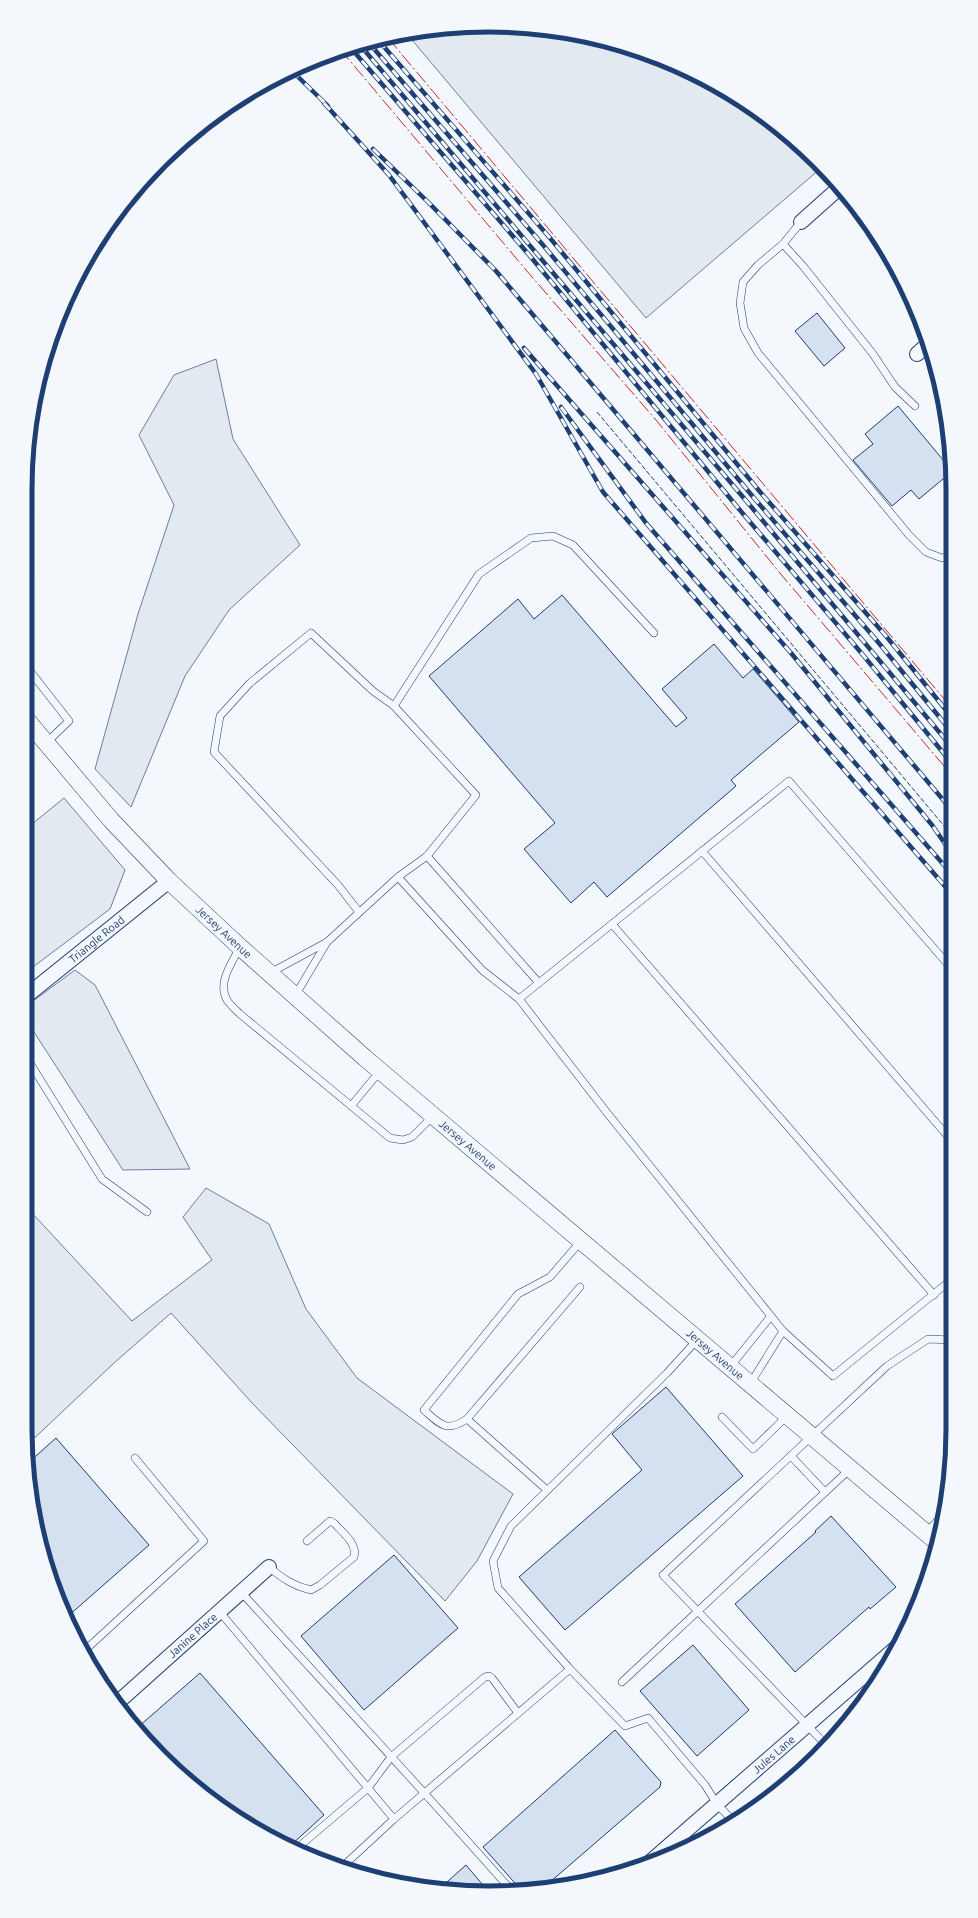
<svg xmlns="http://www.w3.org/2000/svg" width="978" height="1918" font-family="Ubuntu,sans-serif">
	<rect width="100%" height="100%" fill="#f4f7fb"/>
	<g fill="#e3e9f0" stroke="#687fa3">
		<path d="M 520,26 L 609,41 L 694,73 L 795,140 L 820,169 L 646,318 L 407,34 L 429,29 Z"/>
		<path d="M 216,359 L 233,439 L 300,545 L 229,610 L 185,676 L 131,807 L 95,769 L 138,614 L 174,505 L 139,435 L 174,375 Z"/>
		<path d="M 64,798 L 125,870 L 110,909 L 25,973 L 26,829 Z"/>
		<path d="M 75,970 L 95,985 L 190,1169 L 123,1170 L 25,1018 L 25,1007 Z"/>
		<path d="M 206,1188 L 269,1224 L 306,1309 L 357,1378 L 513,1494 L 477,1561 L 445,1601 L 253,1404 L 171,1313 L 114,1363 L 27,1445 L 25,1429 L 25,1215 L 32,1213 L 132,1321 L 212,1260 L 183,1217 Z"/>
	</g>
	<g fill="#d5e0f0" stroke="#1d3f73">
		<path d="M 817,313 L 845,348 L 824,366 L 795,331 Z"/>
		<path d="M 898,406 L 949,467 L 949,474 L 919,499 L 911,490 L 892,506 L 853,460 L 873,444 L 865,434 Z"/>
		<path d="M 562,595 L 676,727 L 687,718 L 662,689 L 714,644 L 743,678 L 753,669 L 799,722 L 731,780 L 736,786 L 607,897 L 594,882 L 571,903 L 524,849 L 555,823 L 429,676 L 518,599 L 534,619 Z"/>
		<path d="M 666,1387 L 743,1476 L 565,1630 L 519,1577 L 642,1470 L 612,1434 Z"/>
		<path d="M 56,1438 L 149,1545 L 67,1617 L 50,1578 L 34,1519 L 28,1463 Z"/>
		<path d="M 831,1516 L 896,1587 L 870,1609 L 869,1607 L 795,1672 L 735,1604 L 816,1532 L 815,1531 Z"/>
		<path d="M 394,1555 L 458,1628 L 364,1710 L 301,1636 Z"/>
		<path d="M 693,1645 L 749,1710 L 697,1756 L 640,1691 Z"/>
		<path d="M 200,1673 L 324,1815 L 290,1846 L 231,1815 L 183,1778 L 137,1728 Z"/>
		<path d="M 615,1730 L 661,1782 L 660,1787 L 542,1889 L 521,1890 L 483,1847 Z"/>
		<path d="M 466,1865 L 488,1891 L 458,1892 L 439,1889 Z"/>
	</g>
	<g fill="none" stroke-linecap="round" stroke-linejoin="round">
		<g stroke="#1d3f73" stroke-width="8">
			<g id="service">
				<path d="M 783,244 L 801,222"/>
				<path d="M 915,406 L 895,387 L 873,354 L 803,266 L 783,244 L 758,265 L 743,282 L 740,303 L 744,328 L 758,353 L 909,535 L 926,552 L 942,558 L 949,556"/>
				<path d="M 26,666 L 69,721 L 46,743"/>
				<path d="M 702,851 L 951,1140"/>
				<path d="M 427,856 L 539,983"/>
				<path d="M 398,877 L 482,970 L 519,999"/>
				<path d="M 359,912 L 338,885 L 214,752 L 220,716 L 250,683 L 311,633 L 373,691 L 394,706"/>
				<path d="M 612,924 L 934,1295"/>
				<path d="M 240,947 C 232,963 217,982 227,1000 C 230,1005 236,1010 240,1014 L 390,1138 L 403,1140 L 412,1137 L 433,1116"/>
				<path d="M 951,968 L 789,781 L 519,999 L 608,1114 L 783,1331 L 833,1376 L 951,1280"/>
				<path d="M 270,973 L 327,942"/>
				<path d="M 295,996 L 327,942 L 398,877 L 427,856 L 476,795 L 394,706 L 479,574 L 531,538 L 553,536 L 573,545 L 654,633"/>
				<path d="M 25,1055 L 102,1179 L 147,1212"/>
				<path d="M 351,1106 L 380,1071"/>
				<path d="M 580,1287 L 467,1419 C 446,1433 440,1424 424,1410 L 518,1294 L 550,1277 L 581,1241"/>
				<path d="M 697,1340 L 667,1373 L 511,1526 L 493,1561 L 498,1588 L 570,1669 L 625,1726 L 648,1718 L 705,1785 L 717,1804 L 734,1822"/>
				<path d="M 730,1367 L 771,1316"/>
				<path d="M 750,1384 L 783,1331"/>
				<path d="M 722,1417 L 753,1449 L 787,1416"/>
				<path d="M 467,1419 L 547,1490"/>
				<path d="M 791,1456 L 825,1492"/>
				<path d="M 926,1533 L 943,1515"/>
				<path d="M 269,1567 C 283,1579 294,1586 311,1590 L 320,1585 L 354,1557 C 358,1544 342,1532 334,1523 L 330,1521 L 307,1541"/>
				<path d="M 241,1592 C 331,1691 423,1790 511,1890"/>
				<path d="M 219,1611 L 394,1819"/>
				<path d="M 83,1652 L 204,1541 L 135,1458"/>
				<path d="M 622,1682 L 850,1469"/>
				<path d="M 827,1746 L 663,1575 L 887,1366 L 928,1339 L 952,1340"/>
				<path d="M 714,1834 L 731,1819"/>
				<path d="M 296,1849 L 368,1788 L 391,1757 L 485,1677 L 489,1676 L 492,1678 L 518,1713"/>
				<path d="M 341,1868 L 394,1819 L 570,1669"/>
			</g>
		</g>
		<g stroke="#1d3f73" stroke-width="16">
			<g id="minor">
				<path d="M 801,222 L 838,189"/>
				<path d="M 917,354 L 927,345"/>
				<path id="s1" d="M 25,997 L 169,881"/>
				<path id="s2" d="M 116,1704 L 269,1567"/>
				<path id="s3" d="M 650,1862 L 897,1647"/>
			</g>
		</g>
		<g stroke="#1d3f73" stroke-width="18">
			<g id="tertiary">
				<path id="s4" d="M 26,719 L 111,820 L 169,881 L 240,947 L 365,1058 L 938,1543"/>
			</g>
		</g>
		<use href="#service" stroke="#f4f7fb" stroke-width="7"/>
		<use href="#minor" stroke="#f4f7fb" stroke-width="14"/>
		<use href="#tertiary" stroke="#f4f7fb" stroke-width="17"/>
		<g stroke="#1d3f73" stroke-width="4.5">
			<g id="rail">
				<path d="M 379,41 L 550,238 L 761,493 L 886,636 L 950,715"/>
				<path d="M 369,43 L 543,245 L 754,498 L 878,642 L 950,730"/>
				<path d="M 360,45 L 748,503 L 950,745"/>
				<path d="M 350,47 L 530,256 L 739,509 L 863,655 L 950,761"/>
				<path d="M 292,71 L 328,106"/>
				<path d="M 324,103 L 389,175 L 536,374 L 603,492 L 950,892"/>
				<path d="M 373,149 L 428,202 L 496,271 L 950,808"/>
				<path d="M 524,348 L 791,653 L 932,825 L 950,851"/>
				<path d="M 561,407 L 646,523 L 950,872"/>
			</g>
		</g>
		<use href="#rail" stroke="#f4f7fb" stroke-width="3" stroke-dasharray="9" stroke-linecap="butt"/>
		<path stroke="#1d3f73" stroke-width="1" stroke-dasharray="5 2" stroke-linecap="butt" d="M 597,412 L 950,833"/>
		<g stroke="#c62828" stroke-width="1" stroke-dasharray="14 3 2 3" stroke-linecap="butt">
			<path d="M 388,38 L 950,706"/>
			<path d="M 340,49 L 526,270 L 656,420 L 779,572 L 950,773"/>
		</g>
	</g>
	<g text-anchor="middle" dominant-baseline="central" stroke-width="3" stroke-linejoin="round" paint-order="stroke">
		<g font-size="11" fill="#1d3f73" stroke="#f4f7fb">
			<text stroke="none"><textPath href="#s4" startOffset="291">Jersey Avenue</textPath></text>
			<text stroke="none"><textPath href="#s1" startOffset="92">Triangle Road</textPath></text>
			<text stroke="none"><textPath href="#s4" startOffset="615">Jersey Avenue</textPath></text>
			<text stroke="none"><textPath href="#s4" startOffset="939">Jersey Avenue</textPath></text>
			<text stroke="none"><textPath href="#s2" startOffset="103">Janine Place</textPath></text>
			<text stroke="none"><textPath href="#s3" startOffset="164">Jules Lane</textPath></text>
		</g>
	</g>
	<path d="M0 0H978V1918H0ZM489 32H489A457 457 0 0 1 946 489V1429A457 457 0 0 1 489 1886H489A457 457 0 0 1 32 1429V489A457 457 0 0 1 489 32Z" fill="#f4f7fb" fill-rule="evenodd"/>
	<path fill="none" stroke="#1d3f73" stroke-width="5" d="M489 32H489A457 457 0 0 1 946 489V1429A457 457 0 0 1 489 1886H489A457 457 0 0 1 32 1429V489A457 457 0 0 1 489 32Z"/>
</svg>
